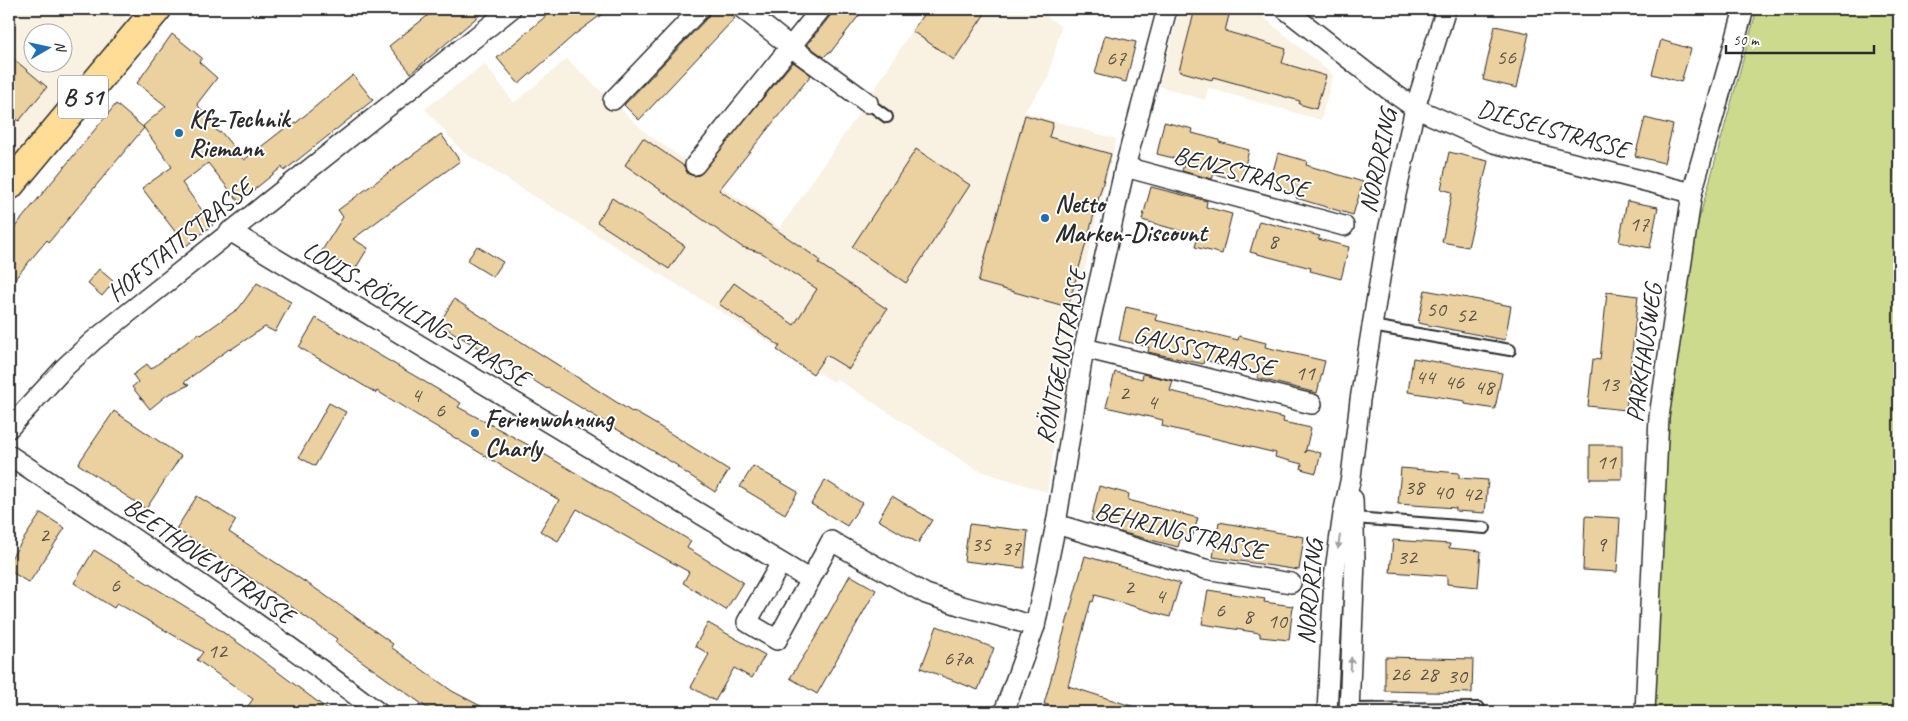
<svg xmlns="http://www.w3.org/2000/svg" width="1908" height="721" font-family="Caveat,sans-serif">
	<rect width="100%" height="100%" fill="#fff"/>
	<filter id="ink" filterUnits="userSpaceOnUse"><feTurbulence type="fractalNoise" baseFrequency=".02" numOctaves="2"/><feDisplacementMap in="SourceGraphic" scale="10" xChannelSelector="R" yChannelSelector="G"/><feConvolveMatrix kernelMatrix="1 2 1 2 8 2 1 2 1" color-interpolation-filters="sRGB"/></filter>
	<g filter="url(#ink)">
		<g fill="#f9f1e2" fill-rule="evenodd">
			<path d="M 9,9 L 116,9 L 130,21 L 9,165 ZM 32,32 L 62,32 L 62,62 L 32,62 Z"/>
			<path d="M 925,9 L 1037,9 L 1061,27 L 1048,78 L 1024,112 L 1116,139 L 1075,309 L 1047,492 L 975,469 L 837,379 L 834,382 L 463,152 L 425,109 L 485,64 L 514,103 L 567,59 L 645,132 L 780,228 L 866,103 Z"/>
			<path d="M 1180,9 L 1254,9 L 1333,75 L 1321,120 L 1208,88 L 1205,100 L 1159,86 Z"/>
		</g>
		<path fill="#cbda8d" stroke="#7b825c" d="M 1757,9 L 1899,9 L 1899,712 L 1654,712 L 1656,506 L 1695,234 Z"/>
		<g fill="#ebd0a0" stroke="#2b2b2b">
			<path d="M 436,9 L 487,9 L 411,73 L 389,46 Z"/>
			<path d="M 554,9 L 609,9 L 574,35 L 519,84 L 497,58 Z"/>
			<path d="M 711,9 L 725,9 L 735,18 L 639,120 L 624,105 L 708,17 Z"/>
			<path d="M 832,9 L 864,9 L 830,53 L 829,52 L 824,57 L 807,45 L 830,16 Z"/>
			<path d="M 927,9 L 988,9 L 954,60 L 912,31 Z"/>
			<path d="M 1195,9 L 1222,9 L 1230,11 L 1225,31 L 1286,49 L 1282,63 L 1326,76 L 1316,109 L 1299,104 L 1300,101 L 1213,77 L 1212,80 L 1179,71 Z"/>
			<path d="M 1495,26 L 1529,33 L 1517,88 L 1483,80 Z"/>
			<path d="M 172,34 L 202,58 L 199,62 L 217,78 L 197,104 L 219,133 L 221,132 L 244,160 L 289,125 L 291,127 L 353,75 L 373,100 L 284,171 L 282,167 L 239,202 L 208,163 L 182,183 L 213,225 L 186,246 L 142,188 L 172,167 L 144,128 L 49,242 L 47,240 L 9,286 L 9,234 L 116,104 L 144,128 L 143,126 L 166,106 L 137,83 Z"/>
			<path d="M 1105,35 L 1136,42 L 1126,82 L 1095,74 Z"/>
			<path d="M 1661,40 L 1691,49 L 1681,82 L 1652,74 Z"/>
			<path d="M 9,55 L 47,87 L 19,121 L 9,113 Z"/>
			<path d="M 793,62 L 811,75 L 719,190 L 820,260 L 818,263 L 887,309 L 849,369 L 826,355 L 813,374 L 777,350 L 780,346 L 719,304 L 734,283 L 794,325 L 817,289 L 762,253 L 742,247 L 625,165 L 643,138 L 684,166 L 688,174 L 694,176 L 699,175 Z"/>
			<path d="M 1025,115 L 1053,123 L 1049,137 L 1111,154 L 1068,307 L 978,282 Z"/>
			<path d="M 1645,118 L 1673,125 L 1664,163 L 1635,156 Z"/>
			<path d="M 1164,122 L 1193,129 L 1192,133 L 1219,140 L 1219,142 L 1249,150 L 1241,181 L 1214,174 L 1212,179 L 1182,171 L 1185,161 L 1157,154 Z"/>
			<path d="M 441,134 L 460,161 L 353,239 L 368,248 L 354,271 L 321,252 L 343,217 L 338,210 Z"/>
			<path d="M 916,149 L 970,185 L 906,283 L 852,247 Z"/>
			<path d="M 1449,152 L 1488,161 L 1468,247 L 1442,242 L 1452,192 L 1441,189 Z"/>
			<path d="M 1278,153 L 1307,161 L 1306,165 L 1363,182 L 1353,215 L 1296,198 L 1297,195 L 1269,186 Z"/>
			<path d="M 1151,187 L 1207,201 L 1206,207 L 1232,214 L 1222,254 L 1195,247 L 1198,236 L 1142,220 Z"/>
			<path d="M 612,198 L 685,246 L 669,269 L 597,222 Z"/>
			<path d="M 1627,201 L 1658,207 L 1650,248 L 1619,242 Z"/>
			<path d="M 1259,221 L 1320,236 L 1318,239 L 1349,247 L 1341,279 L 1310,271 L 1311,268 L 1250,252 Z"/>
			<path d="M 477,246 L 503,262 L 493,277 L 467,261 Z"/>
			<path d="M 99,269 L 114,282 L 102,296 L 87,283 Z"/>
			<path d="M 257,283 L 291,302 L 275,332 L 265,327 L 230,350 L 229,349 L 184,382 L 189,385 L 167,395 L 150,409 L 132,387 L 138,382 L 133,375 L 147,364 L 151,369 L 199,333 L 201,335 L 239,308 Z"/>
			<path d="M 1425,290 L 1511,306 L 1505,340 L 1418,323 Z"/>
			<path d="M 1607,292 L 1638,296 L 1626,410 L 1588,406 L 1593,359 L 1600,360 Z"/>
			<path d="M 454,299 L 632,412 L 633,411 L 657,425 L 729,470 L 715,492 L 677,467 L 678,466 L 548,388 L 547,389 L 491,353 L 490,355 L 439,324 Z"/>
			<path d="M 1126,307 L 1157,314 L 1155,320 L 1238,340 L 1239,336 L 1266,343 L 1265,347 L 1325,361 L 1317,393 L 1257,378 L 1258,374 L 1204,360 L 1203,364 L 1148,352 L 1149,347 L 1119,340 Z"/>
			<path d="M 316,318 L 461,403 L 458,407 L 532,447 L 691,541 L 687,548 L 743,582 L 726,610 L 683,583 L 689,572 L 577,509 L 558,541 L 540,531 L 559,500 L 420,417 L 377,391 L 376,393 L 299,347 Z"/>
			<path d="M 1413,358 L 1502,373 L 1495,409 L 1465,404 L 1465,401 L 1408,392 Z"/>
			<path d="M 1115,372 L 1142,379 L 1143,374 L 1173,381 L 1170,391 L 1284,418 L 1283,422 L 1311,428 L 1305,453 L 1306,450 L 1321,453 L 1316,473 L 1301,469 L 1302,464 L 1275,457 L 1276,453 L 1162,426 L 1163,420 L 1106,407 Z"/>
			<path d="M 329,403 L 346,412 L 315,466 L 299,457 Z"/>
			<path d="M 114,411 L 181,456 L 146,509 L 78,464 Z"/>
			<rect x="1590" y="445" width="32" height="34"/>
			<path d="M 753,466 L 798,492 L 785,514 L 740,487 Z"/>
			<path d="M 1401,468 L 1459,473 L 1459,478 L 1488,480 L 1485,513 L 1456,511 L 1456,508 L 1398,504 Z"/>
			<path d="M 825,480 L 862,503 L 847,526 L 811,504 Z"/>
			<path d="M 1099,486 L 1129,494 L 1128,500 L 1198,518 L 1192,538 L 1181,537 L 1178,547 L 1120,532 L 1121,527 L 1091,520 Z"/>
			<path d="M 197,496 L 236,520 L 229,532 L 322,593 L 393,644 L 391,647 L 452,691 L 492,712 L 433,712 L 335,642 L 337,639 L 286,603 L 287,602 L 176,529 Z"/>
			<path d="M 892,496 L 932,520 L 918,543 L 878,520 Z"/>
			<path d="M 41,513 L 65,528 L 29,583 L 9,570 L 9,561 Z"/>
			<path d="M 1585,516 L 1620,518 L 1617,572 L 1583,570 Z"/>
			<path d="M 1219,522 L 1304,537 L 1299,570 L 1213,557 Z"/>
			<path d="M 969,524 L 1028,531 L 1024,568 L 964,561 Z"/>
			<path d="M 1393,540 L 1450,544 L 1449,548 L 1481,551 L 1478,587 L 1447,584 L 1447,576 L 1390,572 Z"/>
			<path d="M 94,550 L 204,618 L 204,619 L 257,656 L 331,712 L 258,712 L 248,706 L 253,699 L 197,660 L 203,652 L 117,603 L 114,608 L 74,583 Z"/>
			<path d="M 1085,556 L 1180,583 L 1170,617 L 1095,595 L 1093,602 L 1091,601 L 1068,686 L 1141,709 L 1140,712 L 1074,712 L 1044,704 Z"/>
			<path d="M 850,575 L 876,590 L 817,694 L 790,678 L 817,635 Z"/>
			<path d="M 1208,590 L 1265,599 L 1264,602 L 1293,606 L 1289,640 L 1260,637 L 1260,633 L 1202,624 Z"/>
			<path d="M 708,623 L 765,655 L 752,678 L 734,668 L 715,701 L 691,687 L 709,654 L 695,646 Z"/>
			<path d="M 937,626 L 994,648 L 978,690 L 921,668 Z"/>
			<path d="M 1385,657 L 1473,659 L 1472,693 L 1385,691 Z"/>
		</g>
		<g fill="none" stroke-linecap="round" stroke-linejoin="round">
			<g stroke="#2b2b2b" stroke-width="14">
				<g id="service">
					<path d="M 868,103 L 887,117"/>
					<path d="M 1372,326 L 1510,350"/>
					<path d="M 1354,518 L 1485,528"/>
					<path d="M 1349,709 L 1479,708"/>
				</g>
			</g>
			<g stroke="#2b2b2b" stroke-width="22">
				<g id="minor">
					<path d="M 743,9 L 791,47 L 868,103"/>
					<path d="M 1285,9 L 1389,90 L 1415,108 L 1494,143 L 1692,193"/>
					<path d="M 613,100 L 700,9"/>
					<path d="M 695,165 L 821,9"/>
					<path d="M 1125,167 L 1344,226"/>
					<path d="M 230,231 L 810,580 L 831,541 L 926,594 L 962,606 L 1035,626"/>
					<path d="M 1084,348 L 1312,404"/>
					<path d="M 9,428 L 65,367 L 93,341 L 511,9"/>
					<path d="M 9,455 C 134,538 259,622 378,712"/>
					<path d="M 1056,524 L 1205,569 L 1291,583"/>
					<path d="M 781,563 L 747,622 L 777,640 L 810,580"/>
					<path d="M 1004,712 L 1035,626 L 1056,524 L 1084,348 L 1125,167 L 1167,9"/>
					<path d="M 1327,712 L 1334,577 L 1343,514 L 1351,477 L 1360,400 L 1372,326 L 1388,231 L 1415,108 L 1446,9"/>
					<path d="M 1349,712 L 1355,560 L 1353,499"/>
					<path d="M 1645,712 L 1659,417 L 1692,193 L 1744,9"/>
				</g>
			</g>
			<g stroke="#2b2b2b" stroke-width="31">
				<path id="primary" d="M 9,186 L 157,9"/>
			</g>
			<use href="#service" stroke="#fff" stroke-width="10"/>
			<use href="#minor" stroke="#fff" stroke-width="19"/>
			<use href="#primary" stroke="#ffdd96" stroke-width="28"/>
		</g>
		<defs><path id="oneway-solid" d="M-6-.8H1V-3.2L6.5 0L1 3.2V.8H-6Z" transform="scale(1.25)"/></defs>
		<g fill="#a0a0a0">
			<use href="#oneway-solid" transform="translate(1339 542) rotate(98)"/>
			<use href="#oneway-solid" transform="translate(1351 664) rotate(-88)"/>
		</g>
	</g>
	<g fill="#1f6fb2" stroke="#fff" stroke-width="2">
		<circle cx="179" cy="133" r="5"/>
		<circle cx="1045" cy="218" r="5"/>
		<circle cx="475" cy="433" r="5"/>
	</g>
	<g text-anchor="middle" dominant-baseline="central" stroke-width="4" stroke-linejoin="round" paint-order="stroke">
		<g font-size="22" fill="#5b5448">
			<text x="1506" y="57">56</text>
			<text x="1116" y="58">67</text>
			<text x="1639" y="224">17</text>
			<text x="1273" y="241">8</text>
			<text x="1436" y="309">50</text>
			<text x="1466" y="315">52</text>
			<text x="1305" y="373">11</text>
			<text x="1425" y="377">44</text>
			<text x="1454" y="382">46</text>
			<text x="1609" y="384">13</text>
			<text x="1484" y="387">48</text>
			<text x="1124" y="393">2</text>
			<text x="416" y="395">4</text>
			<text x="1152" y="402">4</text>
			<text x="440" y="410">6</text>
			<text x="1606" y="462">11</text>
			<text x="1414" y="487">38</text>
			<text x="1443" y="492">40</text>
			<text x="1472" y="494">42</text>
			<text x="44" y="535">2</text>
			<text x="981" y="544">35</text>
			<text x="1601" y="544">9</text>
			<text x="1011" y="548">37</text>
			<text x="1407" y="557">32</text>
			<text x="115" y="585">6</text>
			<text x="1129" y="587">2</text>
			<text x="1160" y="596">4</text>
			<text x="1220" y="610">6</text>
			<text x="1248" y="616">8</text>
			<text x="1277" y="621">10</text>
			<text x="217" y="651">12</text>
			<text x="958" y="658">67a</text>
			<text x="1400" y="674">26</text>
			<text x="1428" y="674">28</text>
			<text x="1457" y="676">30</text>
		</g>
		<rect fill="#fff" stroke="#6b6b6b" stroke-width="1" x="58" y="75.5" width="50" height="43" rx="4"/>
		<g font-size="24" font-weight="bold" fill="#2b2b2b">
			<text x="83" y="97">B 51</text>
		</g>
		<g font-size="25" font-weight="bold" fill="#2b2b2b" stroke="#fff" text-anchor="start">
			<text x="189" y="119">Kfz-Technik<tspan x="189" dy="29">Riemann</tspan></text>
			<text x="1055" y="204">Netto<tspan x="1055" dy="29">Marken-Discount</tspan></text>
			<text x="485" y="419">Ferienwohnung<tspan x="485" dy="29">Charly</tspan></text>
		</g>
		<g font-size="25" fill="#2b2b2b" stroke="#fff">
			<text transform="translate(1553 129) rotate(16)">DIESELSTRASSE</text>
			<text transform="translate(1378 161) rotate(-78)">NORDRING</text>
			<text transform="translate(1241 172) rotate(15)">BENZSTRASSE</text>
			<text transform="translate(180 240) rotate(-39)">HOFSTATTSTRASSE</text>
			<text transform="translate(416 314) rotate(31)">LOUIS-RÖCHLING-STRASSE</text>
			<text transform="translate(1204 351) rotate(14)">GAUSSSTRASSE</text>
			<text transform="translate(1644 353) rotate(-82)">PARKHAUSWEG</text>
			<text transform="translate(1061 356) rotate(-79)">RÖNTGENSTRASSE</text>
			<text transform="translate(1180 531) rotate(14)">BEHRINGSTRASSE</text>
			<text transform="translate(209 561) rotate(35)">BEETHOVENSTRASSE</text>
			<text transform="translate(1310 592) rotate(-85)">NORDRING</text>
		</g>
	</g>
	<rect width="1908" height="721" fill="none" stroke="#fff" stroke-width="30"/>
	<rect x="15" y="15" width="1878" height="691" fill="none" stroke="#2b2b2b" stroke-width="2" filter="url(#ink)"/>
	<g transform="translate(48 48) rotate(81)"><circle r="24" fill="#ffffff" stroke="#aaaaaa"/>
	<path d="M0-4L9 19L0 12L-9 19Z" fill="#1f6fb2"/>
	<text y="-8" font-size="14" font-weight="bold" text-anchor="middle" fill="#2b2b2b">N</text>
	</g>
	<path d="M1726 45v8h148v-8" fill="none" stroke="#2b2b2b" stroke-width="2.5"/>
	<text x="1733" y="45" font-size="15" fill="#2b2b2b" stroke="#ffffff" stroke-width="4" paint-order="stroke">50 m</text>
</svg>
